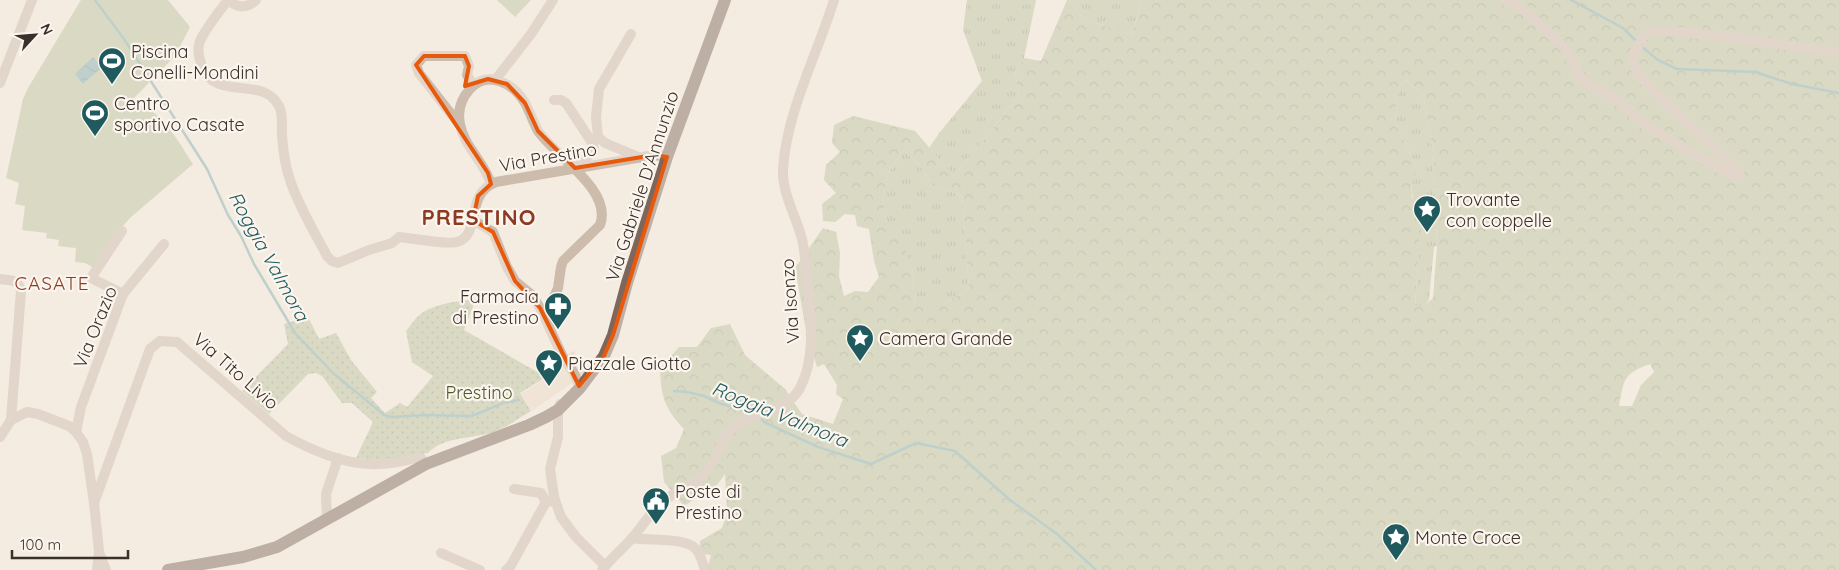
<svg xmlns="http://www.w3.org/2000/svg" width="1839" height="570" font-family="Quicksand,sans-serif">
	<defs>
		<pattern id="grass-tufts" width="24" height="20" patternUnits="userSpaceOnUse" patternTransform="scale(1.25)"><rect width="24" height="20" fill="#b8c4a0"/><path d="M3 7l-1-3M5 7V3M7 7l1-3M15 17l-1-3M17 17v-4M19 17l1-3" fill="none" stroke="#97a083"/></pattern>
		<pattern id="forest-crowns" width="20" height="18" patternUnits="userSpaceOnUse" patternTransform="scale(1.25)"><rect width="20" height="18" fill="#b8c4a0"/><path d="M2 6a3 3 0 1 1 6 0M12 15a3 3 0 1 1 6 0" fill="none" stroke="#97a083"/></pattern>
		<pattern id="park-dots" width="8" height="8" patternUnits="userSpaceOnUse" patternTransform="scale(1.25)"><rect width="8" height="8" fill="#b8c4a0"/><path d="M2 2h.1M6 6h.1" fill="none" stroke="#97a083" stroke-width="1.8" stroke-linecap="round"/></pattern>
		<pattern id="water-waves" width="16" height="10" patternUnits="userSpaceOnUse" patternTransform="scale(1.25)"><rect width="16" height="10" fill="#7fb0b2"/><path d="M0 5q4-4 8 0t8 0" fill="none" stroke="#699091"/></pattern>
	</defs>
	<rect width="100%" height="100%" fill="#f4ebe1"/>
	<g fill="url(#grass-tufts)">
		<path d="M 967,0 L 1036,0 L 1024,58 L 1015,71 L 1019,96 L 954,176 L 929,148 L 940,132 L 982,81 L 963,30 Z"/>
		<path d="M 1069,0 L 1142,0 L 1132,35 L 1083,19 Z"/>
		<path d="M 1405,80 L 1423,93 L 1433,152 L 1437,246 L 1434,247 L 1429,300 L 1423,308 L 1415,305 L 1419,251 L 1411,183 L 1418,170 L 1395,122 L 1398,89 Z"/>
		<path d="M 904,150 L 921,167 L 933,186 L 962,195 L 969,289 L 943,304 L 915,304 L 912,266 L 886,222 L 883,196 L 888,173 Z"/>
	</g>
	<path fill="url(#forest-crowns)" fill-rule="evenodd" d="M 1067,0 L 1069,0 L 1083,19 L 1132,35 L 1142,0 L 1839,0 L 1839,570 L 707,570 L 711,555 L 700,554 L 700,541 L 722,528 L 727,513 L 725,474 L 717,485 L 684,506 L 664,482 L 661,456 L 676,448 L 684,429 C 665,409 661,397 660,369 L 679,347 L 697,347 L 711,328 L 730,324 L 745,355 L 785,389 L 802,414 L 833,424 L 843,399 L 836,394 L 837,385 L 824,364 L 817,367 L 806,330 L 795,268 L 823,228 L 836,232 L 840,253 L 839,276 L 844,296 L 855,291 L 868,292 L 879,277 L 874,261 L 869,229 L 857,226 L 855,215 L 845,214 L 835,222 L 823,221 L 822,204 L 836,193 L 824,180 L 826,165 L 840,152 L 832,143 L 834,125 L 853,116 L 915,131 L 954,176 L 1019,96 L 1015,71 L 1024,58 L 1041,61 ZM 1405,80 L 1423,93 L 1433,152 L 1437,246 L 1433,298 L 1422,308 L 1415,305 L 1419,251 L 1419,206 L 1412,198 L 1411,183 L 1418,170 L 1395,122 L 1398,89 ZM 904,150 L 921,167 L 933,186 L 962,195 L 969,289 L 943,304 L 915,304 L 912,266 L 894,225 L 886,222 L 883,196 L 888,173 ZM 1650,364 L 1654,372 L 1641,385 L 1632,406 L 1619,406 C 1624,379 1623,374 1650,364 Z"/>
	<path fill="url(#park-dots)" d="M 476,299 L 464,330 L 546,377 L 520,393 L 531,411 C 519,418 507,427 494,432 C 473,439 444,436 428,453 L 386,460 L 356,458 L 373,422 L 352,403 L 342,403 L 322,376 L 316,373 L 308,374 L 269,414 L 242,391 L 288,344 L 284,324 L 308,317 L 319,339 L 336,333 L 351,360 L 377,392 L 371,398 L 385,413 L 400,403 L 407,407 L 433,376 L 412,362 L 406,331 C 411,325 416,317 422,313 C 437,303 458,301 476,299 Z"/>
	<g fill="#b8c4a0">
		<path d="M 81,0 L 168,0 L 190,27 L 175,56 L 134,98 L 137,105 C 161,108 181,146 193,164 L 131,217 L 119,230 L 94,268 L 85,263 L 75,262 L 76,248 L 58,246 L 59,240 L 46,238 L 47,233 L 22,230 L 25,206 L 15,204 L 19,183 L 6,178 L 23,99 L 28,88 Z"/>
		<path d="M 497,0 L 531,0 L 515,17 Z"/>
	</g>
	<path fill="#ecdcc8" d="M 574,351 L 579,362 L 587,370 L 576,380 L 532,411 L 521,394 L 547,377 L 563,357 Z"/>
	<path fill="url(#water-waves)" d="M 93,57 L 102,67 L 83,84 L 75,74 Z"/>
	<g fill="none" stroke-linecap="round" stroke-linejoin="round">
		<g stroke="#7fb0b2" stroke-width="2.5">
			<path d="M 95,0 L 124,39 L 207,169 L 228,215 L 241,236 L 254,264 L 295,333 L 333,373 L 384,415 L 392,417 L 424,415 L 472,416 L 503,403 L 519,400"/>
			<path d="M 1571,0 L 1623,28 L 1637,42"/>
			<path d="M 1641,46 L 1658,60 L 1677,69 L 1755,72 L 1792,84 L 1839,93"/>
			<path d="M 674,391 L 687,392 L 704,396 L 719,403 L 751,413"/>
			<path d="M 760,417 L 764,422 L 818,447 L 871,464 L 916,443 L 955,451 L 1010,500 L 1057,534 L 1096,570"/>
		</g>
		<g stroke="#cdbbac" stroke-width="10">
			<path d="M 228,0 C 219,12 206,28 200,41 C 198,47 198,54 200,60 C 210,105 262,73 279,106 C 284,116 281,125 282,135 C 283,150 285,166 290,180 C 299,207 314,231 327,256 L 332,261 L 338,263 L 369,250 L 392,243 L 399,237 C 411,238 448,245 457,242 C 482,235 464,194 496,182 L 654,155 L 667,157"/>
			<path d="M 229,0 C 237,9 248,8 256,0"/>
			<path d="M 1504,0 L 1523,9 L 1560,43 L 1568,53 L 1581,78 L 1588,84 L 1619,101 L 1645,125 L 1736,178 L 1739,174 L 1734,167 L 1650,88 L 1637,72 L 1633,62 L 1635,51 L 1643,37 L 1649,32 L 1660,30 L 1729,37 L 1839,53"/>
			<path d="M 631,34 L 599,89 L 596,117 L 598,137 L 605,143 L 641,158"/>
			<path d="M 496,79 L 531,34 L 553,0"/>
			<path d="M 0,83 L 32,0"/>
			<path d="M 554,100 L 561,100 L 566,103 L 593,144 L 594,151 L 576,167"/>
			<path d="M 459,124 L 419,73 L 416,65 L 424,56 L 465,56 L 469,66 L 467,75 L 473,85"/>
			<path d="M 491,184 C 484,161 464,147 460,124 C 457,110 461,99 470,89 C 488,69 514,84 525,103 C 530,112 533,122 538,131 C 555,156 613,190 600,225 L 563,261 L 561,267 L 558,288 L 552,301 L 549,326"/>
			<path d="M 473,220 L 493,232 L 507,267 L 515,281 L 532,295 L 540,308 L 563,357 L 574,373 L 580,388"/>
			<path d="M 122,231 L 91,278 L 123,294"/>
			<path d="M 0,279 C 9,281 18,278 21,291 L 11,420 L 27,412 L 38,414 L 69,426 L 76,432 L 83,442 L 87,454 L 94,503 L 99,551 L 97,570"/>
			<path d="M 560,404 L 558,410 L 558,437 L 550,469 L 554,497 L 561,517 L 576,537 L 605,566"/>
			<path d="M 76,432 L 81,407 L 123,294 L 164,244"/>
			<path d="M 0,437 L 11,420"/>
			<path d="M 514,489 L 541,493 L 546,502"/>
			<path d="M 94,503 L 150,349 L 160,341 L 177,342 L 286,436 C 309,449 344,464 370,464 C 387,465 403,461 420,457 L 426,464"/>
			<path d="M 327,519 L 326,494 L 338,458"/>
			<path d="M 632,538 C 649,541 682,537 695,548 C 701,553 702,563 705,570"/>
			<path d="M 99,552 L 106,570"/>
			<path d="M 441,553 L 480,570"/>
			<path d="M 506,570 L 510,567 L 546,502 L 555,501"/>
			<path d="M 602,570 C 611,558 623,549 633,537 C 643,525 653,509 665,500 C 679,489 697,484 708,470 C 719,456 721,435 736,425 C 756,410 787,412 800,388 C 817,356 810,314 807,280 C 806,267 805,252 802,239 C 796,216 782,193 783,170 C 786,113 817,55 834,0"/>
		</g>
		<path stroke="#7d675c" stroke-width="12" d="M 168,570 L 243,557 L 277,547 L 426,464 L 529,425 L 546,417 L 558,410 L 580,388 L 604,356 L 613,335 L 627,283 L 667,157 L 725,0"/>
	</g>
	<path d="M0 0H1839V570H0ZM 424,56 L 465,56 L 469,66 L 465,86 L 488,79 L 507,84 L 525,103 L 538,131 L 575,168 L 654,155 L 667,157 L 613,335 L 604,356 L 579,386 L 540,308 L 515,281 L 493,232 L 473,220 L 478,196 L 491,184 L 488,173 L 416,65 Z" fill="#f4ebe1" fill-opacity=".55" fill-rule="evenodd"/>
	<path fill="none" stroke="#e8590c" stroke-width="4" stroke-linejoin="round" d="M 424,56 L 465,56 L 469,66 L 465,86 L 488,79 L 507,84 L 525,103 L 538,131 L 575,168 L 654,155 L 667,157 L 613,335 L 604,356 L 579,386 L 540,308 L 515,281 L 493,232 L 473,220 L 478,196 L 491,184 L 488,173 L 416,65 Z"/>
	<defs>
		<g id="stadium-pin" transform="scale(1.4375)"><path d="M0 17L-7.5 6A9.5 9.5 0 1 1 7.5 6Z" fill="#1f5a5e" stroke="#fbf5ee"/><path d="M0-5a6.5 5 0 1 0 0 10a6.5 5 0 1 0 0-10ZM-3.5-1.8h7v3.6h-7Z" fill="#fff"/></g>
		<g id="sight-pin" transform="scale(1.4375)"><path d="M0 17L-7.5 6A9.5 9.5 0 1 1 7.5 6Z" fill="#1f5a5e" stroke="#fbf5ee"/><path d="M0-6L1.8-2.2L6-1.7L2.9 1.2L3.7 5.4L0 3.3L-3.7 5.4L-2.9 1.2L-6-1.7L-1.8-2.2Z" fill="#fff"/></g>
		<g id="pharmacy-pin" transform="scale(1.4375)"><path d="M0 17L-7.5 6A9.5 9.5 0 1 1 7.5 6Z" fill="#1f5a5e" stroke="#fbf5ee"/><path d="M-2-6h4v4h4v4h-4v4h-4v-4h-4v-4h4Z" fill="#fff"/></g>
		<g id="civic-pin" transform="scale(1.4375)"><path d="M0 17L-7.5 6A9.5 9.5 0 1 1 7.5 6Z" fill="#1f5a5e" stroke="#fbf5ee"/><path d="M-.6-6.5H3V-4.5H.6V-3L4-1V1h2V6H-6V1h2V-1L-.6-3ZM-1.2 2.5V6h2.4V2.5Z" fill="#fff"/></g>
	</defs>
	<g fill-rule="evenodd">
		<use href="#stadium-pin" x="112" y="61"/>
		<use href="#stadium-pin" x="95" y="113"/>
		<use href="#sight-pin" x="1427" y="209"/>
		<use href="#pharmacy-pin" x="558" y="306"/>
		<use href="#sight-pin" x="860" y="338"/>
		<use href="#sight-pin" x="549" y="363"/>
		<use href="#civic-pin" x="656" y="501"/>
		<use href="#sight-pin" x="1396" y="537"/>
	</g>
	<g text-anchor="middle" dominant-baseline="central" stroke-width="4.5" stroke-linejoin="round" paint-order="stroke">
		<g font-size="18" fill="#3b302b" stroke="#fbf5ee" text-anchor="start">
			<text x="131" y="51">Piscina<tspan x="131" dy="21">Conelli-Mondini</tspan></text>
			<text x="114" y="103">Centro<tspan x="114" dy="21">sportivo Casate</tspan></text>
			<text x="1446" y="199">Trovante<tspan x="1446" dy="21">con coppelle</tspan></text>
			<text x="539" y="296" text-anchor="end">Farmacia<tspan x="539" dy="21">di Prestino</tspan></text>
			<text x="879" y="338">Camera Grande</text>
			<text x="568" y="363">Piazzale Giotto</text>
			<text x="675" y="491">Poste di<tspan x="675" dy="21">Prestino</tspan></text>
			<text x="1415" y="537">Monte Croce</text>
		</g>
		<g font-size="18" fill="#3b302b" stroke="#fbf5ee">
			<text transform="translate(548 157) rotate(-10)">Via Prestino</text>
			<text transform="translate(642 186) rotate(-72)">Via Gabriele D'Annunzio</text>
			<text transform="translate(790 301) rotate(-94)">Via Isonzo</text>
			<text transform="translate(95 327) rotate(-68)">Via Orazio</text>
			<text transform="translate(236 371) rotate(41)">Via Tito Livio</text>
		</g>
		<g font-size="18" fill="#4a5a2e" stroke="#fbf5ee">
			<text x="479" y="392">Prestino</text>
		</g>
		<g font-size="19" font-style="italic" fill="#1f5a5e" stroke="#fbf5ee">
			<text transform="translate(269 256) rotate(61)">Roggia Valmora</text>
			<text transform="translate(780 414) rotate(22)">Roggia Valmora</text>
		</g>
		<g font-size="19" letter-spacing="1" fill="#8c3b22" stroke="#fbf5ee">
			<text x="52" y="283">CASATE</text>
		</g>
		<g font-size="22" font-weight="bold" letter-spacing="1" fill="#8c3b22" stroke="#fbf5ee">
			<text x="479" y="217">PRESTINO</text>
		</g>
	</g>
	<g transform="translate(35 35) rotate(64)" stroke="#fbf5ee" stroke-width="4" paint-order="stroke">
	<path d="M0-4L9 19L0 12L-9 19Z" fill="#3b302b"/>
	<text y="-8" font-size="14" font-weight="bold" text-anchor="middle" fill="#3b302b">N</text>
	</g>
	<path d="M12 550v8h116v-8" fill="none" stroke="#3b302b" stroke-width="2.5"/>
	<text x="20" y="550" font-size="15" fill="#3b302b" stroke="#fbf5ee" stroke-width="4" paint-order="stroke">100 m</text>
</svg>
